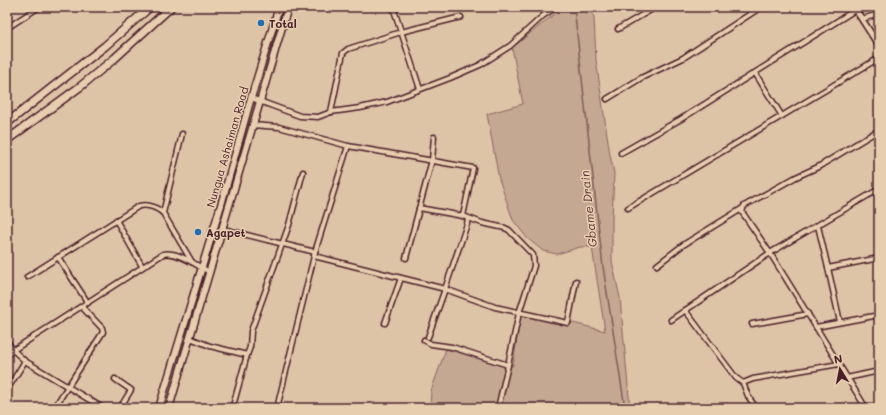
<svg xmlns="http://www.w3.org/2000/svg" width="886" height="415" font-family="Mali,sans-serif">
	<rect width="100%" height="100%" fill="#dec4a7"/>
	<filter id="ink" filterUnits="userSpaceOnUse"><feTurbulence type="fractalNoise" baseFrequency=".025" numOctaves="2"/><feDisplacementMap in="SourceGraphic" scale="8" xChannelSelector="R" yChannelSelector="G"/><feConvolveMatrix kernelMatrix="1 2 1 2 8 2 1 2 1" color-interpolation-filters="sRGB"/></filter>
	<g filter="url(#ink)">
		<path fill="#c5a892" stroke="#88645e" d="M 563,7 L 592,7 L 594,18 L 596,60 L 610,155 L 614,173 L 612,220 L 612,261 L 620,298 L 630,408 L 430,408 L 431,391 L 446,349 L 513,366 L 521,310 L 605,331 L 592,247 L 580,247 L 557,254 L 543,251 L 527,238 L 513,220 L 499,179 L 487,114 L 523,104 L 512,48 Z"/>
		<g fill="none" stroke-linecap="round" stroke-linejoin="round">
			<path stroke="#7f5a58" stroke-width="1.5" d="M 574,7 L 603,267 L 625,408"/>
			<g stroke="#4a1f2b" stroke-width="7">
				<g id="minor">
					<path d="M 393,7 L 420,89"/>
					<path d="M 862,19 L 879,14"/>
					<path d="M 7,28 L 39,7"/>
					<path d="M 618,29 L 656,7"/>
					<path d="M 755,73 L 782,116"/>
					<path d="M 251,98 L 300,116 L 318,117 L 331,112 L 360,108 L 387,102 L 450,78 L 480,65 L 510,46 L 544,15 L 556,7"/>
					<path d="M 607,99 L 641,78 L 683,58 L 761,7"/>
					<path d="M 331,112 L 343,53 L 348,49 L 401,32 L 461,17"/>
					<path d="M 252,125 L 279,127 L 348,146 L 315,252 L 277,408"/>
					<path d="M 348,146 L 473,168 L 463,216"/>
					<path d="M 621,153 L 681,119 L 855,10"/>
					<path d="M 419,208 L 463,216 L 482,223 L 505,228 L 509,230 L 533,255 L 534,266 L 519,313 L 508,365 L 452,347 L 431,344 L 424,340"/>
					<path d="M 628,208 L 879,58"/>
					<path d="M 163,213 L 182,134"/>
					<path d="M 468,218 L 467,224 L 445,289 L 495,307 L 568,323 L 576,281"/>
					<path d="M 116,220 L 142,266"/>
					<path d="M 818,226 L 828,268 L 879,258"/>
					<path d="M 223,229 L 315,252"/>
					<path d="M 314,256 L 445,289 L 428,337"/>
					<path d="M 58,257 L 88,303"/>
					<path d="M 406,258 L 432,160 L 434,137"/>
					<path d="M 657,265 L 683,245 L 743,208"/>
					<path d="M 828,268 L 840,322"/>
					<path d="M 27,277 L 139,206 C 148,204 156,207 163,213 L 192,262"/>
					<path d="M 685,310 L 736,378 L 743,383 L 753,379 L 839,364"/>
					<path d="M 671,320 L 770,253 L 879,189"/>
					<path d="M 385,323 L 401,278"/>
					<path d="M 752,324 L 808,314"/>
					<path d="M 816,327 L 879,315"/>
					<path d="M 190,338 L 210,346 L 247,355"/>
					<path d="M 7,341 L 13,350 L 25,361 L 103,408"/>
					<path d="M 7,354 L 163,254 C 178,251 197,266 210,272"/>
					<path d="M 847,378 L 879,371"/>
					<path d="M 115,379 L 131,390 L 120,408"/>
					<path d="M 743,383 L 748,396 L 756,408"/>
					<path d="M 7,390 L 25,361"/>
					<path d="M 54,408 L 103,332 L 102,328 L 82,307"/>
					<path d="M 233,408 L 233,406 L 247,355 L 250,347 L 251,331 L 289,225 L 303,172"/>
					<path d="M 498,408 L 508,365"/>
					<path d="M 866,408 L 770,253 L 742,212 L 744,206 L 796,177 L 818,167 L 879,130"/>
				</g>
			</g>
			<g stroke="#4a1f2b" stroke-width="8">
				<path id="tertiary" d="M 854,7 L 879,46"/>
			</g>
			<g stroke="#4a1f2b" stroke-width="9">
				<g id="primary">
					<path d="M 159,408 L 221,205 L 251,98 L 279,7"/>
					<path d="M 169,408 C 209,274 248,140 288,7"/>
				</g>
			</g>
			<g stroke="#4a1f2b" stroke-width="10">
				<g id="motorway">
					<path d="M 7,123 L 105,46 L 150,7"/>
					<path d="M 7,140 L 81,86 L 115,58 L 171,7"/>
				</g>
			</g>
			<use href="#minor" stroke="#e7ceaf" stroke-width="4"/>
			<use href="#tertiary" stroke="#e7ceaf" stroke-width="5"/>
			<use href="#primary" stroke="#e7ceaf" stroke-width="6"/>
			<use href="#motorway" stroke="#e7ceaf" stroke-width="7"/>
		</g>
	</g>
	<g fill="#1f6fb2" stroke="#e7ceaf" stroke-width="1.5">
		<circle cx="261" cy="23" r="4"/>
		<circle cx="198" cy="232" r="4"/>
	</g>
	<g text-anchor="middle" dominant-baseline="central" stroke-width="3" stroke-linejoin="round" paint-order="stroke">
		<g font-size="11" font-weight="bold" fill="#4a1f2b" stroke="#e7ceaf" text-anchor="start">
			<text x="269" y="23">Total</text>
			<text x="206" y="232">Agapet</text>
		</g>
		<g font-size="11" fill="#4a1f2b" stroke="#e7ceaf">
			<text transform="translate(227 147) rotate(-74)">Nungua Ashaiman Road</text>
		</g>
		<g font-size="12" font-style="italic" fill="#5c333a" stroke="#e7ceaf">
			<text transform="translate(588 209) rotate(-96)">Gbame Drain</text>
		</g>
	</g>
	<rect width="886" height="415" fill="none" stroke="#e7ceaf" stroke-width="24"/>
	<rect x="12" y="12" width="862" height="391" fill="none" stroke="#4a1f2b" stroke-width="1.5" filter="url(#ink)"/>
	<g transform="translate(840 369) rotate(350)" stroke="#e7ceaf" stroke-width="3" paint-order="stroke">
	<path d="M0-3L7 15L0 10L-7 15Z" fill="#4a1f2b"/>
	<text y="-6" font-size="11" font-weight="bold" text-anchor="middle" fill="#4a1f2b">N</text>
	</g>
</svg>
